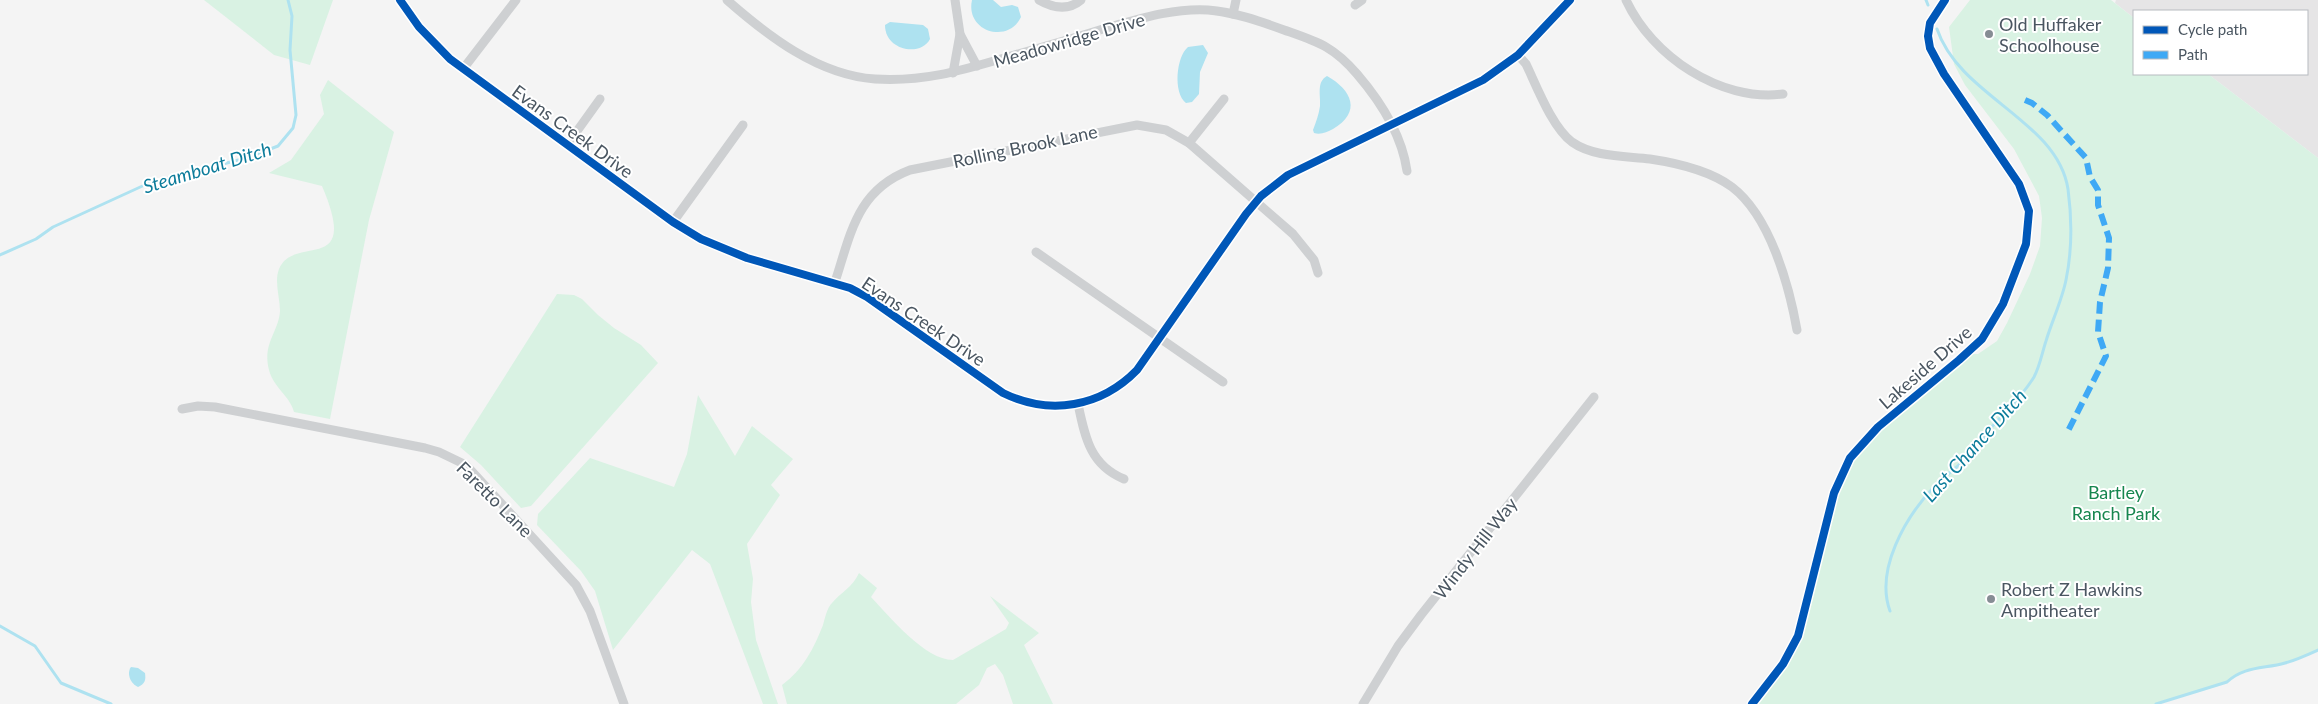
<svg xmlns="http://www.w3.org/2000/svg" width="2318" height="704" font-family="Lato,sans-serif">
	<rect width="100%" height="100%" fill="#f4f4f4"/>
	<path fill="#e6e5e6" d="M 2116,0 L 2318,0 L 2318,158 L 2208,74 L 2307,74 L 2307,11 L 2134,11 L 2134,18 L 2115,3 Z"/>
	<g fill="#d9f2e3">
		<path d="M 204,0 L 333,0 L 310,65 L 274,55 Z"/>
		<path d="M 1970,0 L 2111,0 L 2134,18 L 2134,74 L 2208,74 L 2318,158 L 2318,650 C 2307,655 2296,660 2285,663 C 2264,669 2244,666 2227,682 L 2156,704 L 1756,704 C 1774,682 1791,662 1802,635 L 1839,483 L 1865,441 L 1969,354 L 1978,354 L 1997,341 L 2007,323 L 2030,274 L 2040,246 L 2042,218 L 2039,196 L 2014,149 L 1965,85 L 1954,64 L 1949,27 Z"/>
		<path d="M 328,80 L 394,132 L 369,220 L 330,419 L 294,412 C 290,396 273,387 269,370 C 262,344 279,331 280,311 C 280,297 274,282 279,269 C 294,233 361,277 322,186 L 269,173 L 291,160 L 324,114 L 320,95 Z"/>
		<path d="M 557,294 L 574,295 L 582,299 L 598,315 L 614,328 L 641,345 L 658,363 L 531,506 L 521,508 L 481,465 L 460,447 Z"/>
		<path d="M 698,395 L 735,456 L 752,426 L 793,459 L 771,485 L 780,495 L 747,544 L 753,579 L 751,602 L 756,640 L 778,704 L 763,704 L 710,564 L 692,550 L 613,650 L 595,591 L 581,571 L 537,525 L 538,514 L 590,458 L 674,487 L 687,454 Z"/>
		<path d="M 859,573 L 877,588 L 871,597 C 890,617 925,660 953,660 L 1006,629 L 1009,623 L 990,596 L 1039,633 L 1024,645 L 1053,704 L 1013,704 L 1003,675 L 995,664 L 987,668 L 979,685 L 956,704 L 787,704 L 782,685 C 803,670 814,648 823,625 C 825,618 827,608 832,603 C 841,592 852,588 859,573 Z"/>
	</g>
	<g fill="#aee2f0">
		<path d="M 972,0 L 993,0 L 1001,7 L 1012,5 L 1018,7 L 1021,17 C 1008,45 965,31 972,0 Z"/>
		<path d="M 890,22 L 923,25 L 928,29 L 930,39 C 921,57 885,51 885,25 Z"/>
		<path d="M 1203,45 L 1208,53 L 1200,72 L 1199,94 L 1192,102 L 1186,103 C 1173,93 1176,57 1188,47 Z"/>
		<path d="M 1327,76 C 1352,90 1362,112 1333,129 C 1327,132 1321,135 1314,133 L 1313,130 C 1316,122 1319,114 1320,106 C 1321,96 1316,82 1327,76 Z"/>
		<path d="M 131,667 L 138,668 L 145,673 C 146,680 145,684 138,687 C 131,684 126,674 131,667 Z"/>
	</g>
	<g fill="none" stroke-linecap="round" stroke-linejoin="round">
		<g stroke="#aee2f0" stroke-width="3">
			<path d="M 1926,0 L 1928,5"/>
			<path d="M 0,255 L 36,239 L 53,227 L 149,183 L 250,157 L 278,146 L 293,128 L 296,115 L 290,50 L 292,16 L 288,0"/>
			<path d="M 1890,611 C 1875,570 1905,518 1933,488 C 1944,476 1958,467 1970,455 C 1978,447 1983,437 1990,429 C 2006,411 2022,397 2034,377 C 2040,366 2042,353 2046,341 C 2052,321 2062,300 2066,280 C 2072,251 2072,219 2068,189 C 2057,120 1960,97 1937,29"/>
			<path d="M 0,626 L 35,646 L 61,683 L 111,704"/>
			<path d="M 2156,704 L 2227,682 C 2244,666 2264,669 2285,663 C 2296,660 2307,655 2318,650"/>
		</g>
		<g stroke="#ced0d2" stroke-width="9">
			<path d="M 400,0 L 419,27 L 450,59 L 673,222 L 701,239 L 747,258 L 850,288 L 867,297 L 1003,393 C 1050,416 1101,407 1137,370 L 1246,214 L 1261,196 L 1288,175 L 1483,80 L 1518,55 L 1570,0"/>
			<path d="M 727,0 C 768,36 818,75 875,79 C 926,82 963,70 1011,56 C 1043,47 1075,38 1106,28 C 1139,19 1173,8 1208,10 C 1234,12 1260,21 1284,30 C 1318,42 1333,46 1357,74 C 1381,102 1402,135 1407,171"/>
			<path d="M 955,0 L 960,34 L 977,66"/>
			<path d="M 1039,0 C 1053,8 1068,11 1081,0"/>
			<path d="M 1626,0 C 1652,56 1720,102 1783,94"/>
			<path d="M 1355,5 L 1362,0"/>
			<path d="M 1233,14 L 1236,0"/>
			<path d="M 1518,55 L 1526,64 C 1537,87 1552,127 1572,142 C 1593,157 1625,156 1650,159 C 1677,163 1709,170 1732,187 C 1770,216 1789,285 1797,330"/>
			<path d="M 463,69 L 516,0"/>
			<path d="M 953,73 L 960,34"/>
			<path d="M 1189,143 L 1224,99"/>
			<path d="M 567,145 L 600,99"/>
			<path d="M 673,222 L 743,125"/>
			<path d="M 1036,252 L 1223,382"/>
			<path d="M 835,282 C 851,233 857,190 910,170 L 1137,125 L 1166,130 L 1189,143 L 1293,234 L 1314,260 L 1318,273"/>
			<path d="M 1078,404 C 1085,437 1090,465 1124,479"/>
			<path d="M 182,409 L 198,406 L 215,407 L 425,448 L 439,452 L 466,465 L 576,585 L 590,611 L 624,704"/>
			<path d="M 1363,704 L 1398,646 L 1421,615 L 1594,397"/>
			<path d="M 1752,704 L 1783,664 L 1798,636 L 1834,493 L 1850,458 L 1878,427 L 1959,360 L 1982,339 L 2003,304 L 2026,244 L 2029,211 L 2019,184 L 1944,74 L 1930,48 L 1928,36 L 1930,23 L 1945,0"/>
		</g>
		<path stroke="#3fa9f5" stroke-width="6" stroke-dasharray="12 6" stroke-linecap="butt" d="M 2025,100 L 2032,103 L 2047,115 L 2086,158 L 2090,177 L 2098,190 L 2098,205 L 2109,238 L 2108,268 L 2100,302 L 2098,332 L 2106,356 L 2067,433"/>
		<g stroke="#fff" stroke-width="11">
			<g id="cycleway">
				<path d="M 400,0 L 419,27 L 450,59 L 673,222 L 701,239 L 747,258 L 850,288 L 867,297 L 1003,393 C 1050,416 1101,407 1137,370 L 1246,214 L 1261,196 L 1288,175 L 1483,80 L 1518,55 L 1570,0"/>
				<path d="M 1752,704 L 1783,664 L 1798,636 L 1834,493 L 1850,458 L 1878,427 L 1959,360 L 1982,339 L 2003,304 L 2026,244 L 2029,211 L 2019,184 L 1944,74 L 1930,48 L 1928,36 L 1930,23 L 1945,0"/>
			</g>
		</g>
		<use href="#cycleway" stroke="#0057b8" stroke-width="8"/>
	</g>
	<g fill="#868d94" stroke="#fff" stroke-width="2">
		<circle cx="1989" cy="34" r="5"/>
		<circle cx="1991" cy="599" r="5"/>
	</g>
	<g text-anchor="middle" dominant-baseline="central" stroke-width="4" stroke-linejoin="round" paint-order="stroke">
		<g font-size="18" fill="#4a5661" stroke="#fff" text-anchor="start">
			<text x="1999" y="24">Old Huffaker<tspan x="1999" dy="21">Schoolhouse</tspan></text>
			<text x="2001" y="589">Robert Z Hawkins<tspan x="2001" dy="21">Ampitheater</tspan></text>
		</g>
		<g font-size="18" fill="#4a5661" stroke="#fff">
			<text transform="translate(1069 40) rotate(-16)">Meadowridge Drive</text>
			<text transform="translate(573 131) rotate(36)">Evans Creek Drive</text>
			<text transform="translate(1025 146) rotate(-12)">Rolling Brook Lane</text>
			<text transform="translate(924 321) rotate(34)">Evans Creek Drive</text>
			<text transform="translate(1925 367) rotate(-41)">Lakeside Drive</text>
			<text transform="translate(495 499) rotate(45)">Faretto Lane</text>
			<text transform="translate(1475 548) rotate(-52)">Windy Hill Way</text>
		</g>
		<g font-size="18" fill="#17864f" stroke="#fff">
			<text x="2116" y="492">Bartley<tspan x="2116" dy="21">Ranch Park</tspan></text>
		</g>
		<g font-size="19" font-style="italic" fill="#0c7c9b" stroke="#fff">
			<text transform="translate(207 167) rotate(-17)">Steamboat Ditch</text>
			<text transform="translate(1974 445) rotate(-48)">Last Chance Ditch</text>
		</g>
	</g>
	<rect x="2133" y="10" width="175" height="65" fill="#ffffff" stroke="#b7bbc0"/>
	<rect x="2143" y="26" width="25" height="8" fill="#0057b8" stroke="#b7bbc0"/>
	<text x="2178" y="35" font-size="15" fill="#4a5661">Cycle path</text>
	<rect x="2143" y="51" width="25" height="8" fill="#3fa9f5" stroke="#b7bbc0"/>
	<text x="2178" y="60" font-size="15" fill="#4a5661">Path</text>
</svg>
